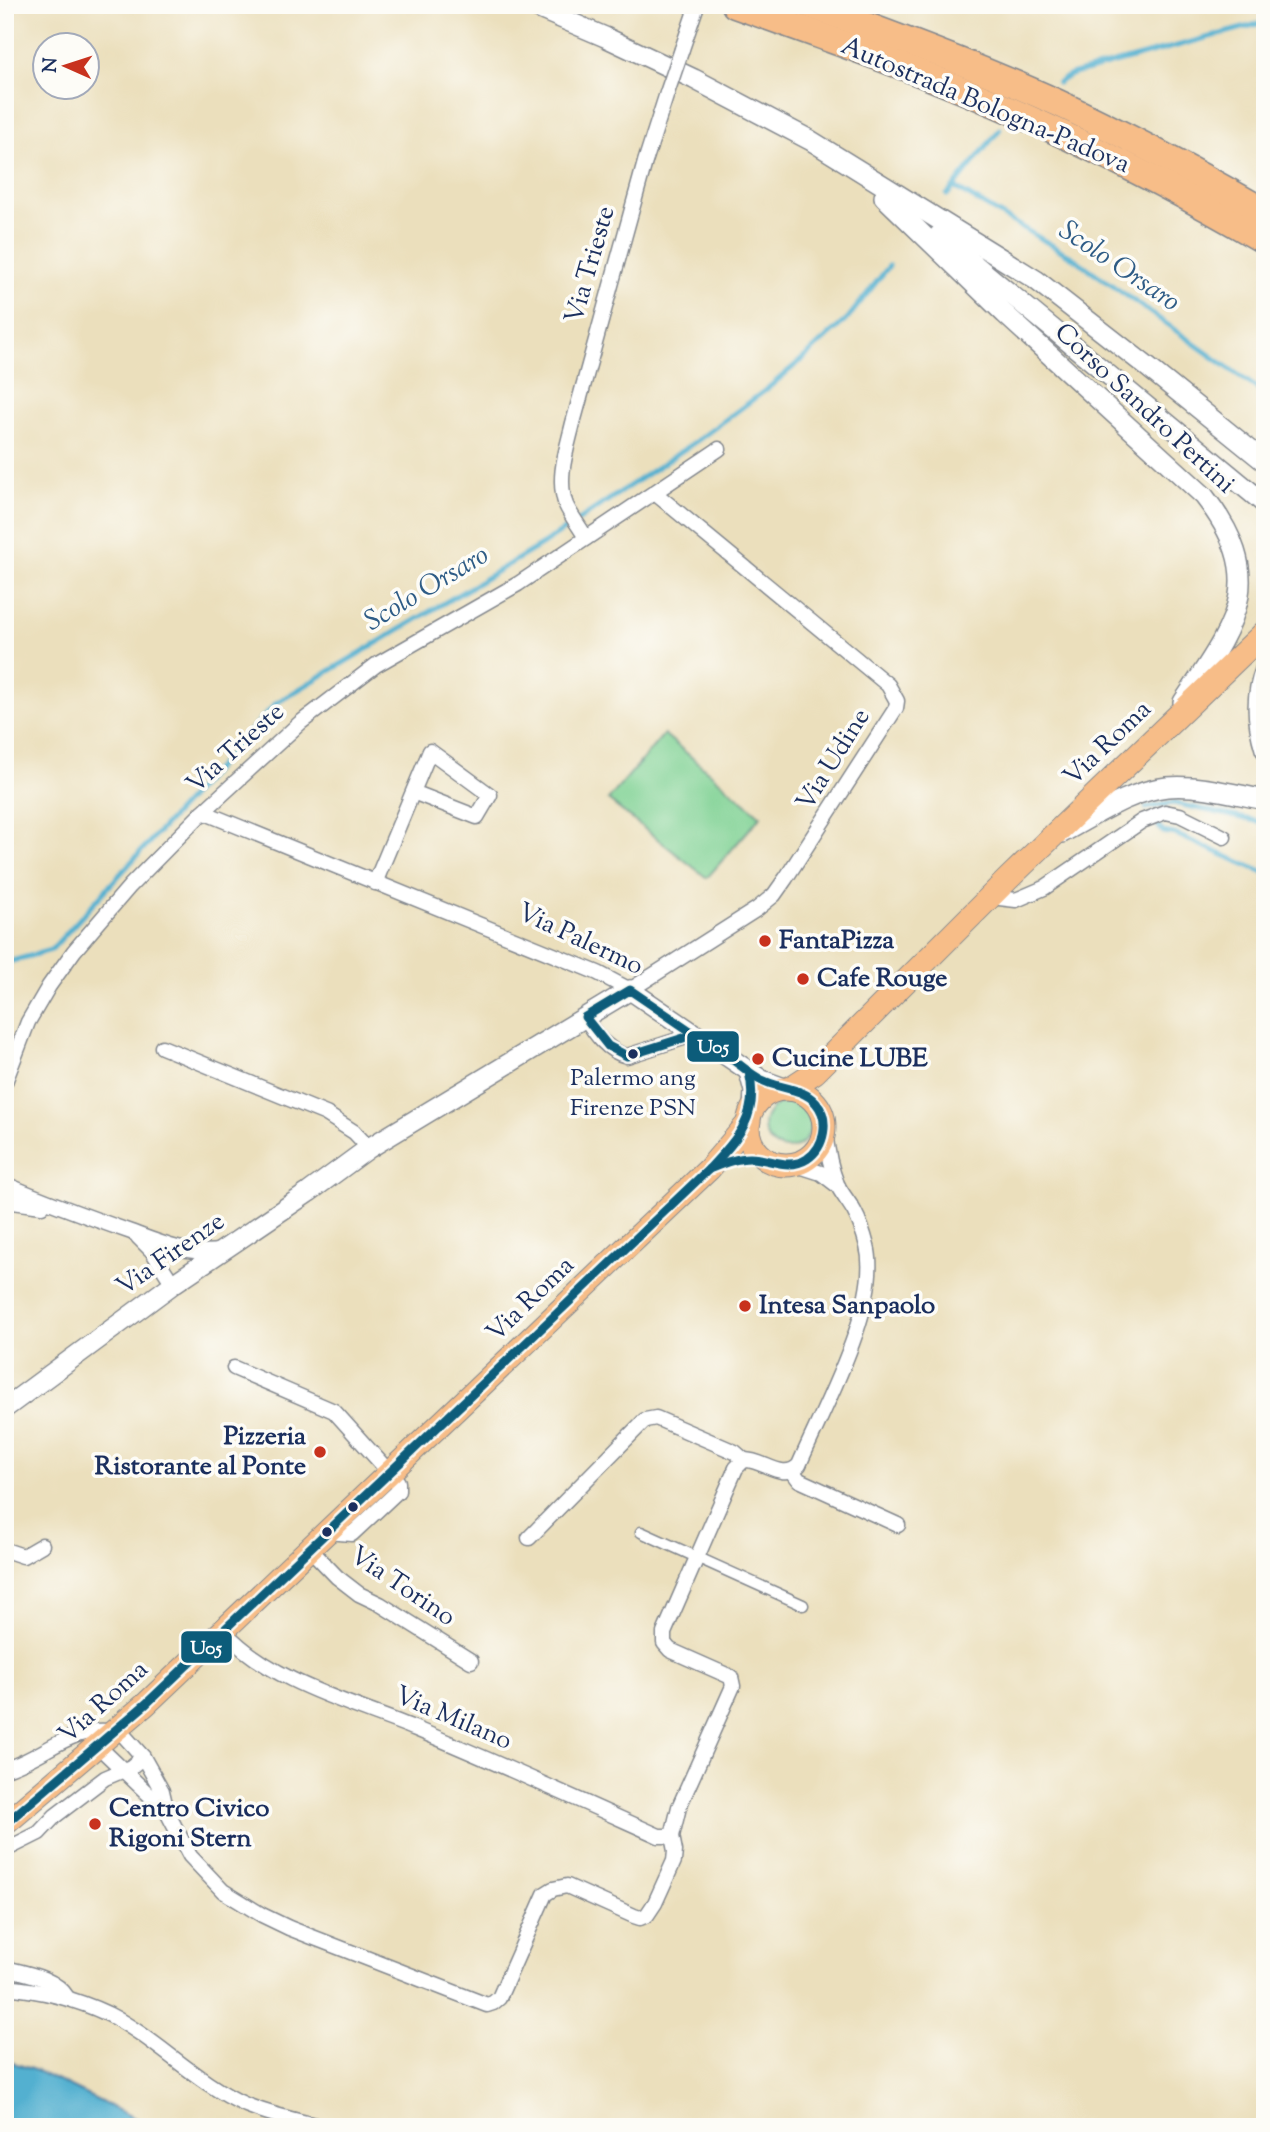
<svg xmlns="http://www.w3.org/2000/svg" width="1270" height="2132" font-family="'Sorts Mill Goudy',serif">
	<rect width="100%" height="100%" fill="#fdfcf7"/>
	<filter id="ink" filterUnits="userSpaceOnUse"><feTurbulence type="fractalNoise" baseFrequency=".0143" numOctaves="2"/><feDisplacementMap in="SourceGraphic" scale="14" xChannelSelector="R" yChannelSelector="G"/><feConvolveMatrix kernelMatrix="1 2 1 2 8 2 1 2 1" color-interpolation-filters="sRGB"/></filter>
	<filter id="wash" filterUnits="userSpaceOnUse"><feTurbulence type="fractalNoise" baseFrequency=".00686" numOctaves="4" result="noise"/><feDisplacementMap in="SourceGraphic" scale="28" xChannelSelector="R" yChannelSelector="G"/><feGaussianBlur stdDeviation="1.57" result="paint"/><feColorMatrix in="noise" values="0 0 0 0 0 0 0 0 0 0 0 0 0 0 0 0 0 1.4 0 .05"/><feComposite in="paint" operator="in"/></filter>
	<g filter="url(#wash)">
		<rect width="100%" height="100%" fill="#ebdfbc"/>
		<g fill="#80d294" stroke="#4e8079" stroke-width="2">
			<path d="M 664,734 L 761,816 L 707,878 L 608,800 Z"/>
			<circle cx="787" cy="1126" r="23"/>
		</g>
		<path fill="#52b0d0" stroke="#367097" stroke-width="2" d="M 5,2060 L 37,2071 L 153,2127 L 5,2127 Z"/>
		<g fill="none" stroke-linecap="round" stroke-linejoin="round">
			<g stroke="#52b0d0" stroke-width="5">
				<path d="M 1058,83 L 1070,75 L 1265,22"/>
				<path d="M 954,187 L 1000,129"/>
				<path d="M 947,195 L 954,187 L 1075,259 L 1265,394"/>
				<path d="M 1146,808 L 1173,803 L 1265,823"/>
				<path d="M 1158,826 L 1163,832 L 1175,834 L 1265,873"/>
				<path d="M 5,963 L 51,950 L 276,703 L 543,544 L 698,440 L 767,389 L 806,356 L 848,318 L 889,266"/>
			</g>
		</g>
	</g>
	<g filter="url(#ink)">
		<g fill="none" stroke-linecap="round" stroke-linejoin="round">
			<g stroke="#83878d" stroke-width="13">
				<path id="pedestrian" d="M 641,1532 L 803,1605"/>
			</g>
			<g stroke="#83878d" stroke-width="17">
				<g id="minor">
					<path d="M 682,49 L 697,5"/>
					<path d="M 586,538 C 580,527 571,516 566,505 C 556,478 567,449 573,423 L 645,162 L 667,93"/>
					<path d="M 203,812 L 598,973 L 630,990 L 757,909 L 774,895 L 786,878 L 896,708 L 897,701 L 888,685 L 656,494"/>
					<path d="M 375,883 L 430,751 L 490,795 L 477,817 L 413,792"/>
					<path d="M 991,897 L 1016,900 L 1044,888 L 1142,821 L 1165,812 L 1180,815 L 1224,837"/>
					<path d="M 585,1017 C 595,1034 607,1051 627,1056 L 696,1034"/>
					<path d="M 162,1047 L 326,1114 L 354,1132 L 369,1148"/>
					<path d="M 5,1082 L 28,1022 L 49,986 L 74,951 L 130,886 L 203,812 L 300,723 L 376,665 L 518,584 L 719,449"/>
					<path d="M 793,1164 L 821,1173 L 838,1186"/>
					<path d="M 5,1184 C 47,1202 88,1217 131,1232 C 160,1243 188,1255 219,1251"/>
					<path d="M 5,1201 L 42,1206"/>
					<path d="M 138,1237 L 152,1251 L 173,1284"/>
					<path d="M 234,1368 L 334,1411 L 398,1482 L 398,1491 L 352,1534 L 326,1532"/>
					<path d="M 793,1472 L 799,1480 L 898,1525"/>
					<path d="M 529,1538 L 645,1420 L 656,1418 L 735,1452 L 744,1460"/>
					<path d="M 309,1548 L 337,1577 L 359,1594 L 380,1604 L 471,1661"/>
					<path d="M 5,1550 L 23,1556 L 42,1545"/>
					<path d="M 224,1631 C 270,1682 352,1703 416,1729 C 498,1763 579,1800 659,1836 L 672,1836"/>
					<path d="M 118,1729 L 143,1757 L 162,1791 L 167,1812 L 190,1856 L 223,1891 L 262,1915 L 289,1928 L 487,2005 L 493,2003 L 499,1998 L 545,1894 L 553,1889 L 567,1886 L 634,1916 L 640,1918 L 647,1915 L 655,1903 L 674,1861 L 675,1851 L 672,1836 L 679,1807 L 733,1686 L 731,1677 L 670,1650 L 664,1643 L 664,1633 L 736,1468 L 744,1460 C 763,1459 783,1482 799,1465 C 822,1411 882,1302 867,1246 C 864,1234 860,1222 854,1211 C 849,1202 841,1193 837,1184 C 830,1167 827,1149 825,1131"/>
					<path d="M 98,1746 L 166,1811"/>
					<path d="M 5,1769 C 44,1758 71,1724 115,1732"/>
					<path d="M 5,1850 L 39,1833 L 55,1816 L 105,1778 L 131,1767 L 143,1757"/>
					<path d="M 5,1968 C 25,1973 56,1978 67,1997"/>
					<path d="M 5,1987 C 40,1990 76,1999 108,2014 C 157,2039 196,2083 246,2105 C 271,2115 297,2121 323,2127"/>
				</g>
			</g>
			<g stroke="#83878d" stroke-width="22">
				<g id="tertiary">
					<path d="M 530,5 L 605,37 L 694,79 L 810,140 L 1036,280 L 1145,365 L 1265,462"/>
					<path d="M 884,197 L 1005,314 L 1204,496 C 1270,581 1235,624 1183,702"/>
					<path d="M 939,235 L 1265,504"/>
					<path d="M 1265,670 C 1255,695 1257,723 1265,749"/>
					<path d="M 1062,833 C 1094,816 1130,791 1167,787 C 1198,784 1234,794 1265,800"/>
					<path d="M 749,1072 L 754,1091 L 753,1108"/>
					<path d="M 5,1408 L 173,1284 L 309,1192 L 369,1148 L 630,990 L 762,1080 L 784,1088"/>
				</g>
			</g>
			<g stroke="#83878d" stroke-width="25">
				<g id="primary">
					<path d="M 789,1089 L 815,1072 L 1008,879 L 1265,632"/>
					<circle cx="786" cy="1127" r="38"/>
					<path d="M 5,1824 L 146,1704 L 709,1169 L 749,1122"/>
				</g>
			</g>
			<g stroke="#83878d" stroke-width="29">
				<g id="motorway">
					<path d="M 735,5 C 839,42 943,79 1043,125 C 1119,160 1193,199 1265,241"/>
					<path d="M 811,5 C 894,36 977,66 1058,103 C 1128,136 1197,173 1265,212"/>
				</g>
			</g>
			<use href="#pedestrian" stroke="#fff" stroke-width="10"/>
			<use href="#minor" stroke="#fff" stroke-width="14"/>
			<use href="#tertiary" stroke="#fff" stroke-width="19"/>
			<use href="#primary" stroke="#f7bd88" stroke-width="23"/>
			<use href="#motorway" stroke="#f7bd88" stroke-width="26"/>
			<g stroke="#83878d" stroke-width="17" stroke-linecap="butt">
				<path id="minor-bridge" d="M 667,93 L 682,49"/>
			</g>
			<use href="#minor-bridge" stroke="#fff" stroke-width="14"/>
			<g stroke="#fdfcf7" stroke-width="14">
				<g id="bus-1">
					<path d="M 696,1034 L 627,1056 L 608,1046 L 585,1017 L 630,990 C 662,1012 695,1034 727,1056 C 739,1063 749,1074 762,1080 C 779,1089 802,1087 816,1103 C 830,1119 825,1147 807,1159 C 788,1171 770,1158 750,1158 C 736,1158 722,1164 709,1169"/>
					<path d="M 5,1824 L 146,1704 L 709,1169 C 737,1139 760,1116 749,1072"/>
				</g>
			</g>
			<use href="#bus-1" stroke="#0c5c7a" stroke-width="9"/>
		</g>
	</g>
	<g fill="#c8321e" stroke="#fdfcf7" stroke-width="2.5">
		<circle cx="765" cy="941" r="7"/>
		<circle cx="803" cy="979" r="7"/>
		<circle cx="758" cy="1059" r="7"/>
		<circle cx="745" cy="1306" r="7"/>
		<circle cx="320" cy="1452" r="7"/>
		<circle cx="95" cy="1824" r="7"/>
	</g>
	<g fill="#1b2f5e" stroke="#fdfcf7" stroke-width="2.5">
		<circle cx="633" cy="1054" r="6"/>
		<circle cx="353" cy="1507" r="6"/>
		<circle cx="327" cy="1532" r="6"/>
	</g>
	<g text-anchor="middle" dominant-baseline="central" stroke-width="7" stroke-linejoin="round" paint-order="stroke">
		<g font-size="24" fill="#1b2f5e" stroke="#fdfcf7">
			<text x="633" y="1079">Palermo ang<tspan x="633" dy="30">Firenze PSN</tspan></text>
		</g>
		<g font-size="26" fill="#1b2f5e" stroke="#fdfcf7">
			<text transform="translate(985 106) rotate(23)">Autostrada Bologna-Padova</text>
			<text transform="translate(591 265) rotate(-74)">Via Trieste</text>
			<text transform="translate(1144 409) rotate(43)">Corso Sandro Pertini</text>
			<text transform="translate(1108 744) rotate(-44)">Via Roma</text>
			<text transform="translate(236 749) rotate(-42)">Via Trieste</text>
			<text transform="translate(834 760) rotate(-58)">Via Udine</text>
			<text transform="translate(580 940) rotate(25)">Via Palermo</text>
			<text transform="translate(171 1255) rotate(-35)">Via Firenze</text>
			<text transform="translate(531 1300) rotate(-44)">Via Roma</text>
			<text transform="translate(402 1587) rotate(34)">Via Torino</text>
			<text transform="translate(104 1703) rotate(-42)">Via Roma</text>
			<text transform="translate(453 1719) rotate(23)">Via Milano</text>
		</g>
		<g font-size="26" font-weight="bold" fill="#1b2f5e" stroke="#fdfcf7" text-anchor="start">
			<text x="779" y="941">FantaPizza</text>
			<text x="817" y="979">Cafe Rouge</text>
			<text x="772" y="1059">Cucine LUBE</text>
			<text x="759" y="1306">Intesa Sanpaolo</text>
			<text x="306" y="1437" text-anchor="end">Pizzeria<tspan x="306" dy="30">Ristorante al Ponte</tspan></text>
			<text x="109" y="1809">Centro Civico<tspan x="109" dy="30">Rigoni Stern</tspan></text>
		</g>
		<g font-size="28" font-style="italic" fill="#2e5c86" stroke="#fdfcf7">
			<text transform="translate(1119 267) rotate(34)">Scolo Orsaro</text>
			<text transform="translate(427 589) rotate(-31)">Scolo Orsaro</text>
		</g>
	</g>
	<g stroke="#fdfcf7" stroke-width="2.5">
		<rect x="686" y="1030" width="54" height="33" rx="7" fill="#0c5c7a"/>
		<rect x="180" y="1630" width="53" height="34" rx="7" fill="#0c5c7a"/>
	</g>
	<g font-size="19" text-anchor="middle" font-weight="bold" fill="#fff">
		<text x="713" y="1053">U05</text>
		<text x="206" y="1654">U05</text>
	</g>
	<rect width="1270" height="2132" fill="none" stroke="#fdfcf7" stroke-width="28"/>
	<g transform="translate(66 66) rotate(273)"><circle r="33" fill="#fdfcf7" stroke="#a3aaba" stroke-width="2"/>
	<path d="M0-5L12 26L0 18L-12 26Z" fill="#c8321e"/>
	<text y="-10" font-size="19" font-weight="bold" text-anchor="middle" fill="#1b2f5e">N</text>
	</g>
</svg>
